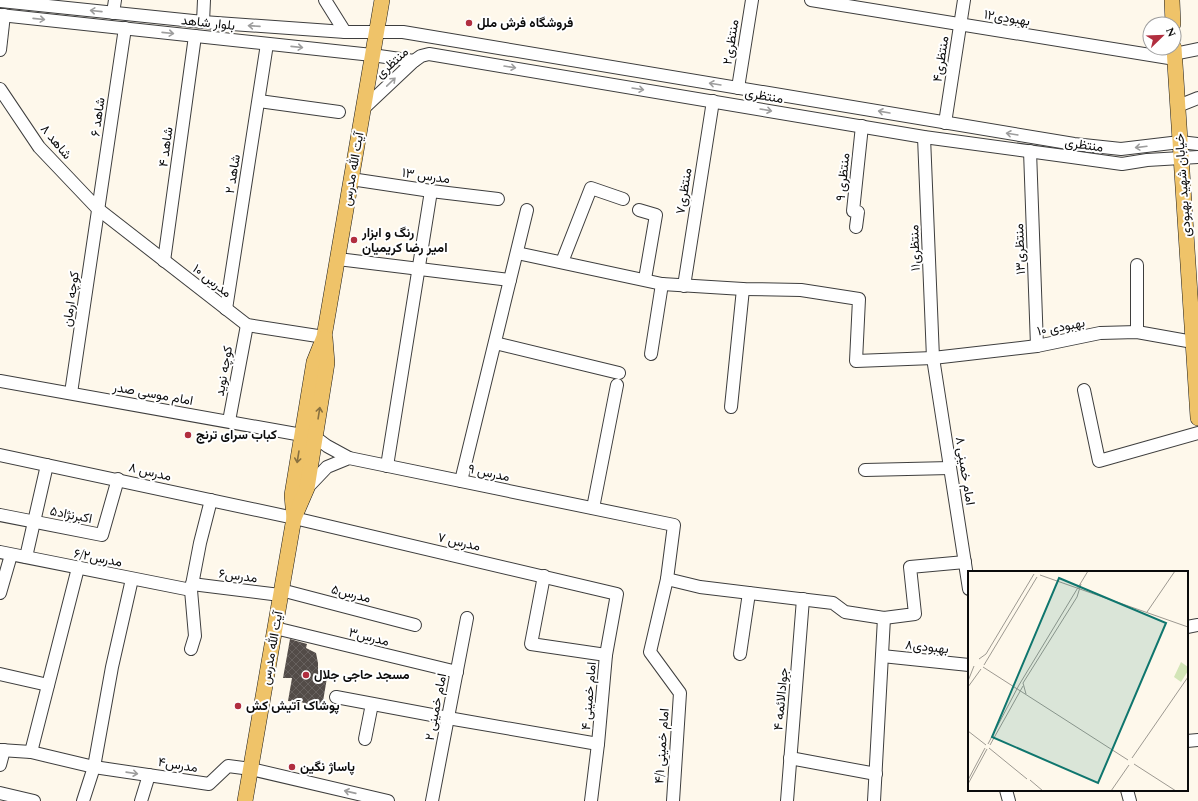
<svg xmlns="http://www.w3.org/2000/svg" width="1198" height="801" font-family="Spectral,Vazirmatn,serif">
	<defs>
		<pattern id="building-cross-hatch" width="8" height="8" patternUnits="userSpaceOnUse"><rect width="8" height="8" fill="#534c48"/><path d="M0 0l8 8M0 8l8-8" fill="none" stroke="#67615e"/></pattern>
	</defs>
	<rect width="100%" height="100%" fill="#fef8eb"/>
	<path fill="url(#building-cross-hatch)" d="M 290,639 L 307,644 L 306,648 L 316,653 L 318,663 L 318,671 L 328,672 L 322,707 L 312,706 L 301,702 L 288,701 L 292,678 L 283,678 Z"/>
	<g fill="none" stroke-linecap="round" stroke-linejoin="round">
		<g stroke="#3e3e3e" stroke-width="14">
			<g id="minor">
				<path d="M 325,0 L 345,32"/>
				<path d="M 811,0 L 1175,59"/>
				<path d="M 0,1 L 203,22 L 345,32 L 403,32 L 1074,144 L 1121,149 L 1180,142 L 1198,144"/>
				<path d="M 113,13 L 115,0"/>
				<path d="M 0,15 L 372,55 L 414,61"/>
				<path d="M 203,22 L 204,0"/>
				<path d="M 0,50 L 4,15"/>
				<path d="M 1174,54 L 1198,49"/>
				<path d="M 738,88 L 752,0"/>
				<path d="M 0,89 L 39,147 L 98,209 L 247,325 L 324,337"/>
				<path d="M 259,101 L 339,112"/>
				<path d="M 1178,106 L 1198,98"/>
				<path d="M 363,109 L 414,61 L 421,56 L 429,54 L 924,137 L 1072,157 L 1122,164 L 1147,160 L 1198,157"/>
				<path d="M 945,123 L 964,0"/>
				<path d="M 924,137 L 933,358 L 969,589"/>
				<path d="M 1030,151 L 1037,346"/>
				<path d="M 351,179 L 431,191 L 498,199"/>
				<path d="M 639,210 L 656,215 L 645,279"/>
				<path d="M 856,227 L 858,212 L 853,211 L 862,126"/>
				<path d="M 517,253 L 662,284 L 743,289 L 801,290 L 859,299 L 856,361 L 933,358 L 1037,346 L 1100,333 L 1137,332 L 1193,342"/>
				<path d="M 338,259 L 510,280"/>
				<path d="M 164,261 L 195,36"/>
				<path d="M 562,262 L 591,188 L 623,199"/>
				<path d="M 1137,265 L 1137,332"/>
				<path d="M 684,286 L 713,101"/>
				<path d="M 226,309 L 267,44"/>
				<path d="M 495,343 L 619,373"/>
				<path d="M 651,354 L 662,284"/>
				<path d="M 0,381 L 302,435"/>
				<path d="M 1084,390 L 1099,461 L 1198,433"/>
				<path d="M 71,393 L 125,28"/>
				<path d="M 731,407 L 743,289"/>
				<path d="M 229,421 L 247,325"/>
				<path d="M 315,437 L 327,446 L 349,458"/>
				<path d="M 0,455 L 294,518 L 617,594 L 606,655 L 598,744 L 591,801"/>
				<path d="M 387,466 L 431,191"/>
				<path d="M 865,470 L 950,468"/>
				<path d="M 461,481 L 527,210"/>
				<path d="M 307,488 L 327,467 L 349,458 L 674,525 L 667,579 L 650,652 L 680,693 L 673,801"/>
				<path d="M 593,508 L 617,385"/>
				<path d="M 0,515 L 102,535 L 118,479"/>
				<path d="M 0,552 L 191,590"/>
				<path d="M 26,557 L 47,465"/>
				<path d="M 544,576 L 531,644 L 606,655"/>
				<path d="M 667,579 L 700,587 L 833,603 L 845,612 L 884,618 L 915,614 L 910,567 L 965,562"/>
				<path d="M 192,584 L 280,595"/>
				<path d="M 281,590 L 415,625"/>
				<path d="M 0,593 L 11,555"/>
				<path d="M 1187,627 L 1198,625"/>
				<path d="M 275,628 L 457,672"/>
				<path d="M 191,649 L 195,636 L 191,590 L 200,543 L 211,500"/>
				<path d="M 740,654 L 749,593"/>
				<path d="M 882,656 L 969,665"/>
				<path d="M 0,674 L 48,685"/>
				<path d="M 336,697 L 448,718 L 598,744"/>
				<path d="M 365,739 L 372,704"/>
				<path d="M 1187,741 L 1198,740"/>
				<path d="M 0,750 L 31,752 L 94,767 L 209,784 L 228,766 L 251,769 L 388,801"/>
				<path d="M 31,752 L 78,568"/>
				<path d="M 790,758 L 876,774"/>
				<path d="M 0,765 L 4,750"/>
				<path d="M 1006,790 L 1009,801"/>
				<path d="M 1127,790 L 1130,801"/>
				<path d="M 0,793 L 34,801"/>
				<path d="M 83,801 L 94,767 L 112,667 L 132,579"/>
				<path d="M 141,801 L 149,775"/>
				<path d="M 432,801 L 467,618"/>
				<path d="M 787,801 L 803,599"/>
				<path d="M 874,801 L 884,618"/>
			</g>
		</g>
		<g stroke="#1c1c1c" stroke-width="16">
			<g id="major">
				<path d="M 1172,0 L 1173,24"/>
				<path d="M 1174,48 L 1198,418"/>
				<path d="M 294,518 L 292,495 L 314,362 L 324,337 L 382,0"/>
				<path d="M 245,801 L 294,518 L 307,488 L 327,363 L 325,338"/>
			</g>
		</g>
		<use href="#minor" stroke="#fff" stroke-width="12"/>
		<use href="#major" stroke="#efc369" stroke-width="15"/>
	</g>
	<defs><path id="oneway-shaft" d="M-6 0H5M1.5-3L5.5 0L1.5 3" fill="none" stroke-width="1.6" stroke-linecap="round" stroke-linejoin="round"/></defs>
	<g stroke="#9d9d9d">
		<use href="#oneway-shaft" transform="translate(96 11) rotate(-174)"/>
		<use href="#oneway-shaft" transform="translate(39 19) rotate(6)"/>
		<use href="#oneway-shaft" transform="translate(254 26) rotate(-176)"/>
		<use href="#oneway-shaft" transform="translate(168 33) rotate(6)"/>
		<use href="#oneway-shaft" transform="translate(297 47) rotate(6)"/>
		<use href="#oneway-shaft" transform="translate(510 67) rotate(9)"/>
		<use href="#oneway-shaft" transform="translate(391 82) rotate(-44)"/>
		<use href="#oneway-shaft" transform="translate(715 84) rotate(-171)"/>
		<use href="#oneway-shaft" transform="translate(638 89) rotate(9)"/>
		<use href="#oneway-shaft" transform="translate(766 110) rotate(10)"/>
		<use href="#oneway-shaft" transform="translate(884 112) rotate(-170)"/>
		<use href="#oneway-shaft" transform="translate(1012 134) rotate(-171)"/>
		<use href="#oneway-shaft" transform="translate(1141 147) rotate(173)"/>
		<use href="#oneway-shaft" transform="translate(132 773) rotate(8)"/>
		<use href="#oneway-shaft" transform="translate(350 792) rotate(-167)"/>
	</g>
	<g stroke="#88703f">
		<use href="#oneway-shaft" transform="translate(319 413) rotate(-81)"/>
		<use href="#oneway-shaft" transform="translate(298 457) rotate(99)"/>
	</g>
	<g fill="#b12e3f" stroke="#fff" stroke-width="1.5">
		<circle cx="469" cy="23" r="4"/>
		<circle cx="354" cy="240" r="4"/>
		<circle cx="188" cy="435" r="4"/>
		<circle cx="306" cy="675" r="4"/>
		<circle cx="238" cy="706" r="4"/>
		<circle cx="292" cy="767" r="4"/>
	</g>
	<g text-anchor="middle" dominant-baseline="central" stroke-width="4" stroke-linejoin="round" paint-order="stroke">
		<g font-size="13" fill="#0b0b0b" stroke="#fff">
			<text transform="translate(1007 18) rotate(9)">بهبودی۱۲</text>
			<text transform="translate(208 23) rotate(6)">بلوار شاهد</text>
			<text transform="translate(731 42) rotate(-81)">منتظری۲</text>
			<text transform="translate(941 59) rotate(-81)">منتظری۴</text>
			<text transform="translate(392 63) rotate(-42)">منتظری</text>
			<text transform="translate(764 96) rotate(10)">منتظری</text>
			<text transform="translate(98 117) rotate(-82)">شاهد ۶</text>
			<text transform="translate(56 142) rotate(50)">شاهد ۸</text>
			<text transform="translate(1084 145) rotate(8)">منتظری</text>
			<text transform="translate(166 147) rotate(-82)">شاهد ۴</text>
			<text transform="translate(353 169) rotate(-80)">آیت الله مدرس</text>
			<text transform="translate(233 174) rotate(-81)">شاهد ۲</text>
			<text transform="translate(426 176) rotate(8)">مدرس ۱۳</text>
			<text transform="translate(843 177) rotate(-84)">منتظری ۹</text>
			<text transform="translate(1183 185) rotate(-94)">خیابان شهید بهبودی</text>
			<text transform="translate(684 191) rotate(-81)">منتظری۷</text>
			<text transform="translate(915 248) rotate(-92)">منتظری۱۱</text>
			<text transform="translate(1020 249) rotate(-92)">منتظری۱۳</text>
			<text transform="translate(212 281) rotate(38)">مدرس ۱۰</text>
			<text transform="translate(71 299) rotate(-82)">کوچه ارمان</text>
			<text transform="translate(1061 327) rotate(-11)">بهبودی ۱۰</text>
			<text transform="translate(224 371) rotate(-80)">کوچه نوید</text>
			<text transform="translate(153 394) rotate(10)">امام موسی صدر</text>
			<text transform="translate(965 471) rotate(81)">امام خمینی ۸</text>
			<text transform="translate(150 472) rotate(13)">مدرس ۸</text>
			<text transform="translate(489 473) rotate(12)">مدرس ۹</text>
			<text transform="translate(71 515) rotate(11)">اکبرنژاد۵</text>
			<text transform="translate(459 542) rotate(13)">مدرس ۷</text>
			<text transform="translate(98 558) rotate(11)">مدرس۶/۲</text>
			<text transform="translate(238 576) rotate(7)">مدرس۶</text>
			<text transform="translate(351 594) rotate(14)">مدرس۵</text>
			<text transform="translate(369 637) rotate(14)">مدرس۳</text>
			<text transform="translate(927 647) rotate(6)">بهبودی۸</text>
			<text transform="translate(272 648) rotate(-80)">آیت الله مدرس</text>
			<text transform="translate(589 696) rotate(-85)">امام خمینی ۴</text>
			<text transform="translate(781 699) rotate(-85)">جوادالائمه ۴</text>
			<text transform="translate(436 707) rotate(-79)">امام خمینی ۲</text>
			<text transform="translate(662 746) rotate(-86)">امام خمینی ۴/۱</text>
			<text transform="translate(178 765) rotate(9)">مدرس۴</text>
		</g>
		<g font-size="13" font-weight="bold" fill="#0b0b0b" stroke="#fff" text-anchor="start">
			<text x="477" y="23">فروشگاه فرش ملل</text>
			<text x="362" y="233">رنگ و ابزار<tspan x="362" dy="15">امیر رضا کریمیان</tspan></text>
			<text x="196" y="435">کباب سرای ترنج</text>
			<text x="314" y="675">مسجد حاجی جلال</text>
			<text x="246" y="706">پوشاک آتیش کش</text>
			<text x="300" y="767">پاساژ نگین</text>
		</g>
	</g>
	<g transform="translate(968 571)">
		<rect width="220" height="220" fill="#fef8eb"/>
		<path d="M 213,91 L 220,96 L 220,100 L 213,111 L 206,106 Z" fill="#d3e5b7"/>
		<path fill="none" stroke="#9d9991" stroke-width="1" d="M 72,4 L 220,56M 179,41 L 207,0M 11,88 L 18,83 L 66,3M 16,94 L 69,6M 15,96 L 160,189M 0,110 L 6,95M 0,116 L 13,98M 58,123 L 55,112 L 109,26 L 113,13M 0,160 L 18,174M 20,173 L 51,114 L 120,0M 22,174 L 55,115M 21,177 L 59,208M 164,187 L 220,106M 166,193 L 208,220M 0,209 L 17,177M 62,209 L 75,220M 0,213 L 19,178M 143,220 L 161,194"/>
		<path fill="#0f766e" fill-opacity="0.15" stroke="#0f766e" stroke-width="2" d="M 91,7 L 198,52 L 130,212 L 24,166 Z"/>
		<rect width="220" height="220" fill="none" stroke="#0b0b0b" stroke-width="2"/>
	</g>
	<g transform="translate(1162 36) rotate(67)"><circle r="19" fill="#ffffff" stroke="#9d9d9d"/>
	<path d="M0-3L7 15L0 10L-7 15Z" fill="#b12e3f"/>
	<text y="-6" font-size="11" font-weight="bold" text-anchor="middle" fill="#0b0b0b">N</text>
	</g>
</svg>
